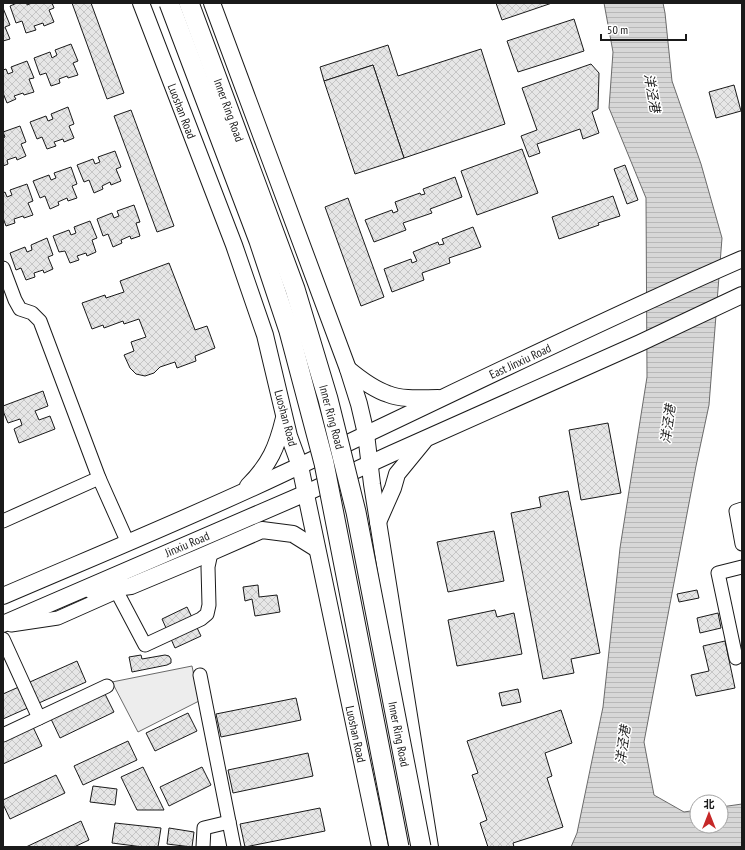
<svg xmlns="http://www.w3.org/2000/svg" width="745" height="850" font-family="'PT Sans Narrow','Noto Sans SC',sans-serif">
	<defs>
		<pattern id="water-rules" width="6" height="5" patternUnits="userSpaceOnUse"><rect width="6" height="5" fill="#d7d7d7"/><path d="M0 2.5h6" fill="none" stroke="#b8b8b8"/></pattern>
		<pattern id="building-cross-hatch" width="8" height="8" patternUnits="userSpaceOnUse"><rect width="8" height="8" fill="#e6e6e6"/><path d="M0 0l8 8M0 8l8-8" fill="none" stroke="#c5c5c5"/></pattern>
	</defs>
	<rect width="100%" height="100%" fill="#fff"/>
	<path fill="#ededed" stroke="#6a6a6a" d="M 192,666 L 199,701 L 138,732 L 112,682 Z"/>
	<path fill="url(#water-rules)" stroke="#6a6a6a" d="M 604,3 L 663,3 L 665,13 L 672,81 L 701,164 L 722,238 L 709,405 L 696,466 L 644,742 L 654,795 L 684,812 L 697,810 L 697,826 L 721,826 L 721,807 L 742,804 L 742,847 L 571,847 L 577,833 L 603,707 L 620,548 L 647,377 L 646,198 L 609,108 L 613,52 Z"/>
	<g fill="url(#building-cross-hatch)" stroke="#1a1a1a">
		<path d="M 17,3 L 27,3 L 27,5 L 32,3 L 52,3 L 54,8 L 49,10 L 54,22 L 44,26 L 43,23 L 34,26 L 36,30 L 26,33 L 22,21 L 16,23 L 10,6 Z"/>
		<path d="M 72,3 L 91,3 L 124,93 L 107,99 Z"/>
		<path d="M 496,3 L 552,3 L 502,20 Z"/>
		<path d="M 3,8 L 10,25 L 5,27 L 10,39 L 3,41 Z"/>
		<path d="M 574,19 L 584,51 L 518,72 L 507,41 Z"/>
		<path d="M 71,44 L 78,61 L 73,63 L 78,75 L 68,78 L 67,76 L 59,79 L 60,83 L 51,86 L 46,73 L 40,75 L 34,58 L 50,52 L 52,58 L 57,55 L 55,50 Z"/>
		<path d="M 388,45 L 398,76 L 481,49 L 505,124 L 404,158 L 373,65 L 324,81 L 320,67 Z"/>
		<path d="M 27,61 L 34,78 L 29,79 L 34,92 L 24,95 L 23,93 L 14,96 L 16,99 L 7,103 L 3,93 L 3,70 L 6,69 L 8,74 L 13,72 L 11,67 Z"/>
		<path d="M 591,64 L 599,73 L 598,109 L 592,112 L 599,133 L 583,139 L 580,129 L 537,144 L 540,153 L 529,157 L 521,136 L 537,130 L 522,88 Z"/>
		<path d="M 373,65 L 404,158 L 355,174 L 324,81 Z"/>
		<path d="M 734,85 L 741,111 L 716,118 L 709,92 Z"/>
		<path d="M 68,107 L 74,124 L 69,126 L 74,138 L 64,142 L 63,139 L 54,142 L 56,146 L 47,149 L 42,137 L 37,139 L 30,122 L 46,116 L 48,121 L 53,119 L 51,114 Z"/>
		<path d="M 131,110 L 174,226 L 157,232 L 114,116 Z"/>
		<path d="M 20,126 L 26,142 L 21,144 L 26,156 L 17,160 L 16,157 L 7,160 L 8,164 L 3,166 L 3,138 L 5,137 L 3,132 Z"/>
		<path d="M 522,149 L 538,193 L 477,215 L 461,171 Z"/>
		<path d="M 115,151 L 121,167 L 116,169 L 121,181 L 111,185 L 110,182 L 102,186 L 103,189 L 94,193 L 89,180 L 84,182 L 77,165 L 93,159 L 95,164 L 100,162 L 98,157 Z"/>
		<path d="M 625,165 L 638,200 L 627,204 L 614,169 Z"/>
		<path d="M 71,167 L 77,184 L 72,186 L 77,198 L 68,201 L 67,198 L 58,202 L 59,205 L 50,209 L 45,196 L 40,198 L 33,181 L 49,175 L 51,180 L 56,178 L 54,173 Z"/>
		<path d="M 455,177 L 462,197 L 430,209 L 432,213 L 403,223 L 406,230 L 374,242 L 365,220 L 392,210 L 393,213 L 398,211 L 395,202 L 420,193 L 421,195 L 425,194 L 423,189 Z"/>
		<path d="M 27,184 L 33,201 L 28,203 L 33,215 L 24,218 L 23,216 L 14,219 L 15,223 L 6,226 L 3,218 L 3,193 L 5,192 L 7,197 L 12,195 L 10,190 Z"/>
		<path d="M 613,196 L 620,216 L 598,223 L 599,225 L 559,239 L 552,217 Z"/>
		<path d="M 348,198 L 384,297 L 361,306 L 325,207 Z"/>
		<path d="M 134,205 L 140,222 L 136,223 L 140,236 L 131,239 L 130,236 L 121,240 L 122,243 L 113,247 L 108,234 L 103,236 L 97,219 L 112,213 L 114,218 L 119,216 L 117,211 Z"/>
		<path d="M 90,221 L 97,238 L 92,240 L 96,252 L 87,256 L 86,253 L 77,256 L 79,260 L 70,263 L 65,251 L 59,252 L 53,236 L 69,230 L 71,235 L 76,233 L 74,227 Z"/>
		<path d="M 473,227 L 481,247 L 449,258 L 450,263 L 422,273 L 424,280 L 392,292 L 384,269 L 411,259 L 412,263 L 417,261 L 413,252 L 438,242 L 439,245 L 444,244 L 442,239 Z"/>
		<path d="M 47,238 L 53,255 L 48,257 L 53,269 L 44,273 L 43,270 L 34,273 L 35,277 L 26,280 L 21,268 L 16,270 L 10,253 L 25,247 L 27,252 L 32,250 L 31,245 Z"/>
		<path d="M 169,263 L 195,330 L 207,326 L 215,348 L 195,356 L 196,361 L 177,368 L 175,362 L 160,367 L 154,373 L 145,376 L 136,374 L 130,368 L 124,355 L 134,351 L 131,342 L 146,337 L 139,319 L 124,324 L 123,321 L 104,328 L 103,325 L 92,329 L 82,303 L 105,295 L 106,298 L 124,292 L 120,281 Z"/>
		<path d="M 43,391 L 48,406 L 35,411 L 39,420 L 50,416 L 55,429 L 19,443 L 14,429 L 22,425 L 20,419 L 8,423 L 3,411 L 3,406 Z"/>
		<path d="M 608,423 L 621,493 L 581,500 L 569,430 Z"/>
		<path d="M 568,491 L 600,653 L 571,659 L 574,673 L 543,679 L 511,513 L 541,507 L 539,497 Z"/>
		<path d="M 494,531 L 504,581 L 448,592 L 437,542 Z"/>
		<path d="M 258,585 L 259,597 L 277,595 L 280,612 L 255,616 L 252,599 L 245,601 L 243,587 Z"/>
		<path d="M 697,590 L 699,598 L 679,602 L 677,594 Z"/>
		<path d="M 187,607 L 201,636 L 175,648 L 162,619 Z"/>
		<path d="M 495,610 L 497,617 L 514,613 L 522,654 L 457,666 L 448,620 Z"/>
		<path d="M 718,613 L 721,628 L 700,633 L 697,618 Z"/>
		<path d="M 725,641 L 735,688 L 696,696 L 691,675 L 709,671 L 703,646 Z"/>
		<path d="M 141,655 L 142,659 L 165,655 L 169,656 L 171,659 L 171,663 L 167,665 L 132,672 L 129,657 Z"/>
		<path d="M 77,661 L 86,682 L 3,719 L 3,694 Z"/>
		<path d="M 518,689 L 521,702 L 502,706 L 499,693 Z"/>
		<path d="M 105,694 L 114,712 L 60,738 L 51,719 Z"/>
		<path d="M 296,698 L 301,720 L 221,737 L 216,714 Z"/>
		<path d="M 561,710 L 572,743 L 545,753 L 552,776 L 547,778 L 563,827 L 513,843 L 514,847 L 488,847 L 480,823 L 487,820 L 472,775 L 478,773 L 467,741 Z"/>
		<path d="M 188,713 L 197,731 L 155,751 L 146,733 Z"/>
		<path d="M 33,727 L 42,746 L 3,764 L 3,741 Z"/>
		<path d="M 128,741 L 137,760 L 83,785 L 74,766 Z"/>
		<path d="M 308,753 L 313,776 L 233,793 L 228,770 Z"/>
		<path d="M 143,767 L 164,810 L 137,810 L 121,777 Z"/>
		<path d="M 202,767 L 211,785 L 169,806 L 160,787 Z"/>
		<path d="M 56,775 L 65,793 L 10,819 L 3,804 L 3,800 Z"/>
		<path d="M 93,786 L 117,789 L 115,805 L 90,802 Z"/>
		<path d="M 320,808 L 325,831 L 245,847 L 240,824 Z"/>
		<path d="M 81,821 L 89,840 L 74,847 L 26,847 Z"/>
		<path d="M 115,823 L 161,828 L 158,847 L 143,847 L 112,843 Z"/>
		<path d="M 169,828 L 194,832 L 192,847 L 167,844 Z"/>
	</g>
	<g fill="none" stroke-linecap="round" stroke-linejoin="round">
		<g stroke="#1a1a1a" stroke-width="15">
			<g id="minor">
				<path d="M 3,268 L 15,300 L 20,309 L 32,313 L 40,321 L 99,478 L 3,521"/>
				<path d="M 99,478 L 128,543"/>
				<path d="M 742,509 L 736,511 L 742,544"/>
				<path d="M 117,592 L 145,645 L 201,619 L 207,614 L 209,605 L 208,567 L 211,553"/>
				<path d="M 11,625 L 58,618 L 121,590"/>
				<path d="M 3,639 L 39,718"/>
				<path d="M 736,658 L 718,573 L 742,567"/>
				<path d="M 200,675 L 234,847"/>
				<path d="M 3,735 L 107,686"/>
				<path d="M 203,847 L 204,828 L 229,822"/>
			</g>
		</g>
		<g stroke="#1a1a1a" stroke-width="18">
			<g id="major">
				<path d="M 141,3 L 234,245 L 265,335 L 289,436 L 300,466 L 380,847"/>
				<path d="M 212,3 L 348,369 L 359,404 L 366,434 L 372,484 L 430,847"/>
				<path d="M 348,369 C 360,379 373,389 388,394 C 403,400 422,398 438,398"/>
				<path d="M 248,486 C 270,464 277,447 284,418"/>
				<path d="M 378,522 L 393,488 L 397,474 L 424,441"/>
				<path d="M 92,591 L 131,586 L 198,558 L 262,530 L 293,534 L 317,549"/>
				<path d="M 3,596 C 96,556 189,518 280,475 C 434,403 586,327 742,259"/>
				<path d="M 3,624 L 306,493 L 391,454 L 640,343 L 742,295"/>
			</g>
		</g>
		<use href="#minor" stroke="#fff" stroke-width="13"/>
		<use href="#major" stroke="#fff" stroke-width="16"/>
		<g stroke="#1a1a1a" stroke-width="21" stroke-linecap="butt">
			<g id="highway-bridge">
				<path d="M 169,3 L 259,241 L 289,331 L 324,463 L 399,847"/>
				<path d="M 189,3 L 295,289 L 328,399 L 356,512 L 421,847"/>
			</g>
		</g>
		<use href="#highway-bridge" stroke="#fff" stroke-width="19"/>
	</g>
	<g text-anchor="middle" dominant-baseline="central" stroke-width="3" stroke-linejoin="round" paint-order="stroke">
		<g font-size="12" fill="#1a1a1a" stroke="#fff">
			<text transform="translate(229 110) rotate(70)">Inner Ring Road</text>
			<text transform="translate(182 111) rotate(69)">Luoshan Road</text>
			<text transform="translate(520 361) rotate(-25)">East Jinxiu Road</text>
			<text transform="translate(332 417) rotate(75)">Inner Ring Road</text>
			<text transform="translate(286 418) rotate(75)">Luoshan Road</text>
			<text transform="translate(187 544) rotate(-23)">Jinxiu Road</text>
			<text transform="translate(356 734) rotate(78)">Luoshan Road</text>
			<text transform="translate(399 734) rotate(79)">Inner Ring Road</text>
		</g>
		<g font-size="13" font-style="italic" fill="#1a1a1a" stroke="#fff">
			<text transform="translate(652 93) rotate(80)">洋泾港</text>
			<text transform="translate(668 424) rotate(-82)">洋泾港</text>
			<text transform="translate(623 745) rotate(-82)">洋泾港</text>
		</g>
	</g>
	<rect width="745" height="850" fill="none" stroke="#1a1a1a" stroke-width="8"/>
	<g transform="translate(709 814)"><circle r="19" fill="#ffffff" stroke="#a3a3a3"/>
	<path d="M0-3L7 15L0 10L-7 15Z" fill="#c62828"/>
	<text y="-6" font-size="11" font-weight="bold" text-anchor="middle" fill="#1a1a1a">北</text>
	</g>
	<path d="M601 34v6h85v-6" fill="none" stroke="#1a1a1a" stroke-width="2"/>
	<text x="607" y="34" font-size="12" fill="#1a1a1a" stroke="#ffffff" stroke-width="3" paint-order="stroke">50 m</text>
</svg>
